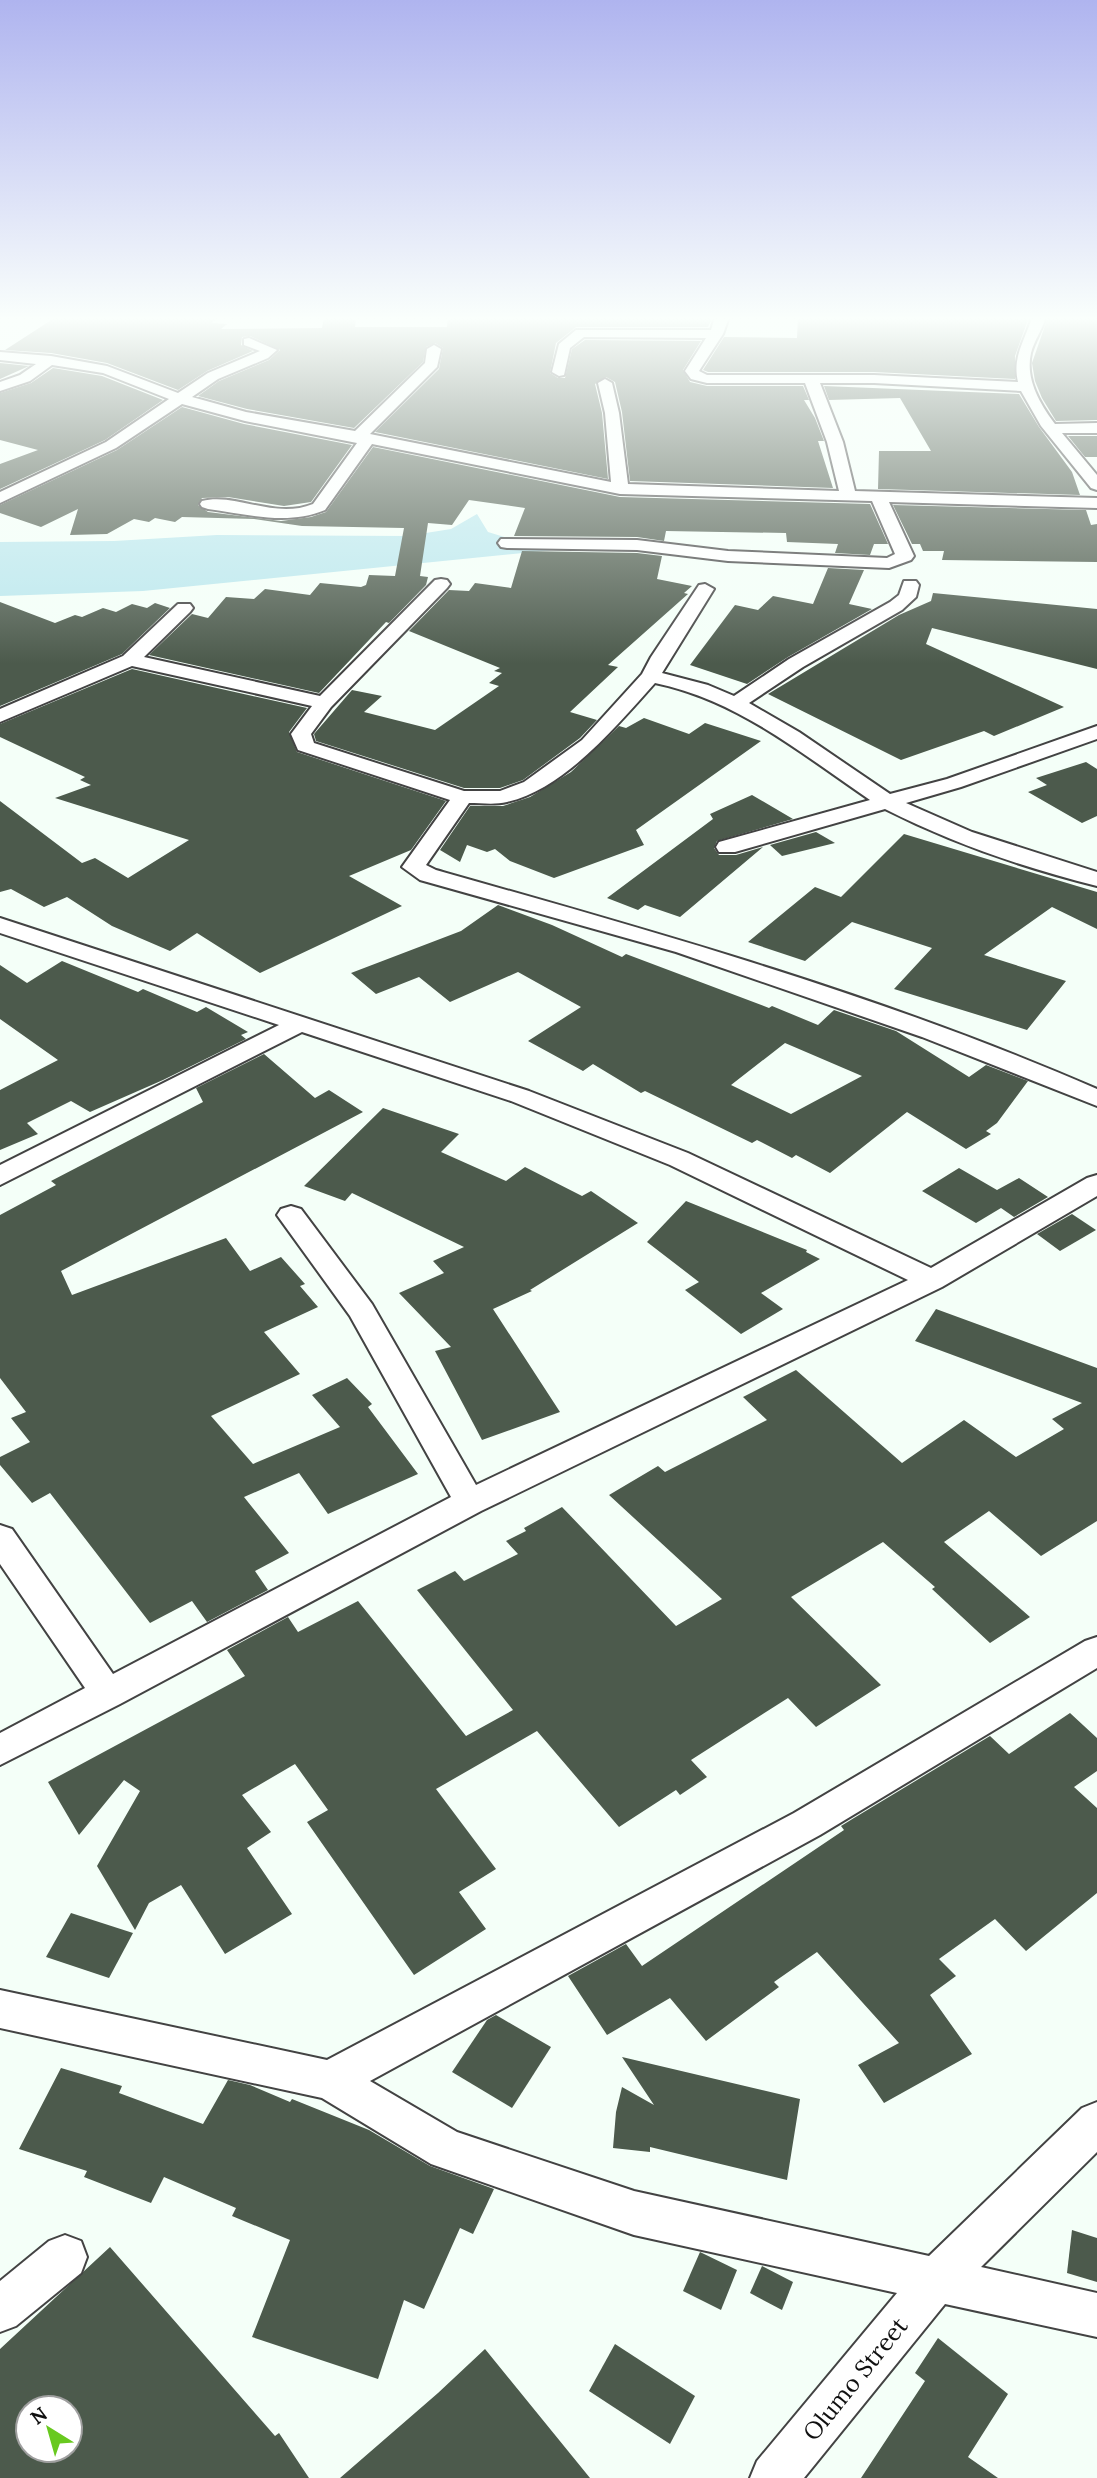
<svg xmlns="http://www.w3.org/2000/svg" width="1097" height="2478" font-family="Lora,serif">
	<rect width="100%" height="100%" fill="#f4fff8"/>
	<path fill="#bae7ed" d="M 477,514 L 488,532 L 527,544 L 630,549 L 563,549 L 143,591 L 0,596 L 0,542 L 114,541 L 217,535 L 407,536 L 451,529 Z"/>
	<g fill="#4c5a4c" fill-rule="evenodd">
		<path d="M 56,317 L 217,317 L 212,323 L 227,324 L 221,329 L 322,328 L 324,317 L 352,317 L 352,320 L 356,320 L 355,327 L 447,327 L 448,317 L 712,318 L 708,327 L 576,327 L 556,343 L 550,373 L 558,378 L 565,378 L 572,349 L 585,340 L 701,341 L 683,370 L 690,382 L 707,386 L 803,386 L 809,400 L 804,400 L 815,418 L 824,441 L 818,441 L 833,488 L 630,481 L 622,412 L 615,382 L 606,377 L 595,384 L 602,413 L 608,479 L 375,432 L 439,369 L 443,348 L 435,343 L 426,347 L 423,362 L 354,428 L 247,409 L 198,396 L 219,381 L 269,360 L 280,350 L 250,336 L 242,337 L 241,345 L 253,351 L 207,371 L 178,390 L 107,363 L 51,353 L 5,350 Z"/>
		<path d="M 798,317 L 1029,317 L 1015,356 L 1015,379 L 874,372 L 708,372 L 703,370 L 724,337 L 797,338 Z"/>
		<path d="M 1048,317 L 1097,317 L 1097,420 L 1056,421 L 1042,398 L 1035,381 L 1032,363 Z"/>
		<path d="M 0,363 L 29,366 L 0,379 Z"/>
		<path d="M 53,368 L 102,376 L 163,400 L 105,440 L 0,489 L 0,464 L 38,450 L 0,440 L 0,393 L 31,383 Z"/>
		<path d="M 824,386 L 1019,394 L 1039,427 L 1072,472 L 1080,495 L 878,489 L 879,451 L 931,451 L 900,398 L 829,400 Z"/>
		<path d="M 182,407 L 244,424 L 352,445 L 311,502 L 284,506 L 228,497 L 202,498 L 198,505 L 208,512 L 281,521 L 311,517 L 326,512 L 373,447 L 620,497 L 870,504 L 888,544 L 874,544 L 870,555 L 835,553 L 838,544 L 787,542 L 786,533 L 666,531 L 664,541 L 637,537 L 514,536 L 525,508 L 469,500 L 452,525 L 428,523 L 420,576 L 428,577 L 426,585 L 389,623 L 386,622 L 319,693 L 149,655 L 192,614 L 208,618 L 226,597 L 254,599 L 265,589 L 310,595 L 320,583 L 361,587 L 366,585 L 369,575 L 395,576 L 404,528 L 302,526 L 254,519 L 182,517 L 175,522 L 155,518 L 149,522 L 134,519 L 107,534 L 70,535 L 78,509 L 41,527 L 0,513 L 0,505 L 117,450 Z"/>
		<path d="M 1068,436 L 1097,436 L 1097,457 L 1085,457 Z"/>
		<path d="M 893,505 L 1086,510 L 1091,525 L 1097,524 L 1097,562 L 942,560 L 944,551 L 923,551 L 920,544 L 912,544 Z"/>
		<path d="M 522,551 L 637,553 L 662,556 L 657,579 L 692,586 L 684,593 L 688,594 L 608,665 L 618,667 L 570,712 L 597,720 L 580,738 L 523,780 L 500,788 L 464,788 L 316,741 L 314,734 L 352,690 L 382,696 L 364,712 L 435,730 L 499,686 L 489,683 L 502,673 L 494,671 L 500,668 L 409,631 L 449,590 L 469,591 L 475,583 L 511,588 Z"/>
		<path d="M 828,568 L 864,570 L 849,604 L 872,609 L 788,657 L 747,684 L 690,665 L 735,605 L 758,610 L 773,596 L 813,604 Z"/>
		<path d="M 933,593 L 1097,609 L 1097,669 L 932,628 L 926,644 L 1064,707 L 994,736 L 984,731 L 901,760 L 768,694 L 899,615 L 931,601 Z"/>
		<path d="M 0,602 L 55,623 L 75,615 L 82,617 L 103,608 L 116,612 L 132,604 L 147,608 L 155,603 L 170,608 L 122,654 L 0,706 Z"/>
		<path d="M 132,669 L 307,708 L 289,732 L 297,752 L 446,801 L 411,850 L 349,876 L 402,906 L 260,973 L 197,933 L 170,951 L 112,926 L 67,897 L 44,907 L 11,889 L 0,892 L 0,801 L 82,863 L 95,858 L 128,878 L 189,840 L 55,798 L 91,785 L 80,780 L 85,777 L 0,737 L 0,724 Z"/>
		<path d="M 644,718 L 689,734 L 705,723 L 761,741 L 636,830 L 644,845 L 554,878 L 510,861 L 495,849 L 487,852 L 467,845 L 460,862 L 440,850 L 470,806 L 503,806 L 530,797 L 571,772 L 619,726 L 626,728 Z"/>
		<path d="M 1086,762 L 1097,769 L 1097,816 L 1082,823 L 1028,792 L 1047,785 L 1036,778 Z"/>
		<path d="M 752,795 L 793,819 L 717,841 L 714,848 L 719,855 L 736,855 L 763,847 L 680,917 L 645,905 L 638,910 L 607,898 L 713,819 L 710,814 Z"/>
		<path d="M 816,832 L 835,843 L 782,856 L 770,845 Z"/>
		<path d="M 904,834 L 1097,892 L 1097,929 L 1052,907 L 984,955 L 1066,981 L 1027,1030 L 894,989 L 932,948 L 852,922 L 805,961 L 748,942 L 815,887 L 841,897 Z"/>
		<path d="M 498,905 L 552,925 L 622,957 L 626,954 L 769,1008 L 772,1006 L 818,1025 L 834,1010 L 896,1031 L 969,1077 L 986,1065 L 1028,1081 L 997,1123 L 986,1131 L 991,1134 L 966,1149 L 907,1112 L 830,1173 L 796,1155 L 792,1158 L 757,1140 L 752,1143 L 645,1091 L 641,1093 L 593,1064 L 583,1071 L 528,1041 L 581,1007 L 518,972 L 450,1002 L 419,977 L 376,994 L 351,973 L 461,931 ZM 785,1043 L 862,1076 L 791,1114 L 731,1085 Z"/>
		<path d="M 62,961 L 138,992 L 143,989 L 197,1012 L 206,1007 L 248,1032 L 241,1035 L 246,1039 L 163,1080 L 90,1112 L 71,1101 L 27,1123 L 38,1134 L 0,1150 L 0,1090 L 58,1060 L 0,1019 L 0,965 L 27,983 Z"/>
		<path d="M 264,1054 L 315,1098 L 329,1090 L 363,1112 L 61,1271 L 72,1295 L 226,1238 L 250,1271 L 281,1257 L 305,1284 L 300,1286 L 318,1307 L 264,1332 L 300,1374 L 211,1416 L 253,1464 L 340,1427 L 312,1395 L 347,1378 L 372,1404 L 368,1407 L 418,1474 L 328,1514 L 299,1473 L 244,1497 L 289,1553 L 255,1571 L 268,1590 L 207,1622 L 192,1601 L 150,1623 L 50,1493 L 32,1503 L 0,1465 L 0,1457 L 30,1442 L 11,1418 L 26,1412 L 0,1378 L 0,1215 L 56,1185 L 51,1181 L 203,1102 L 196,1088 Z"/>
		<path d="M 383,1108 L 459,1134 L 441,1152 L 506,1181 L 525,1167 L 582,1196 L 591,1191 L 638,1223 L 530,1290 L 532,1291 L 493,1309 L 560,1412 L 482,1440 L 435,1351 L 451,1347 L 399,1293 L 444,1273 L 433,1261 L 464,1247 L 352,1193 L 345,1201 L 304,1186 Z"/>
		<path d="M 959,1168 L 997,1190 L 1019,1178 L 1048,1197 L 1014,1217 L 1001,1208 L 976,1223 L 922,1191 Z"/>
		<path d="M 686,1201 L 807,1250 L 806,1252 L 820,1259 L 761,1293 L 783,1309 L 741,1334 L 685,1290 L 699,1282 L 647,1242 Z"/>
		<path d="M 1072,1214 L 1096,1230 L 1060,1251 L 1037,1234 Z"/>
		<path d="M 936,1309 L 1097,1368 L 1097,1521 L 1041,1556 L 989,1511 L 944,1542 L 1030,1617 L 990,1643 L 932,1589 L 935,1587 L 883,1542 L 791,1597 L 881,1685 L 816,1727 L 788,1698 L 691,1760 L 707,1777 L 680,1795 L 676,1790 L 619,1827 L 537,1731 L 436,1789 L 496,1869 L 459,1892 L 486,1929 L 414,1975 L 307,1822 L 328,1810 L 295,1764 L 242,1795 L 271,1832 L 247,1848 L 292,1914 L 225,1954 L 181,1885 L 149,1903 L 135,1930 L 97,1866 L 140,1791 L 124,1780 L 79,1835 L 48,1782 L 245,1676 L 227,1650 L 288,1617 L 298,1632 L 358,1601 L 466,1736 L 513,1710 L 417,1590 L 455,1571 L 464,1581 L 518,1554 L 506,1541 L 526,1531 L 524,1528 L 562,1507 L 676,1626 L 722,1599 L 609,1495 L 658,1466 L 665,1472 L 767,1420 L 743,1397 L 796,1370 L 902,1463 L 964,1420 L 1016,1457 L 1064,1429 L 1052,1419 L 1082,1403 L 915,1341 Z"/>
		<path d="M 1070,1713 L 1097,1738 L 1097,1771 L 1074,1787 L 1097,1808 L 1097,1893 L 1026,1951 L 995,1919 L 939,1959 L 956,1976 L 930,1995 L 972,2054 L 884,2103 L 858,2065 L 899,2043 L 817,1952 L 774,1982 L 779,1987 L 706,2041 L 670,1998 L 607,2035 L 568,1976 L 626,1944 L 642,1966 L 844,1830 L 841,1826 L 854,1818 L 990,1736 L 1009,1754 Z"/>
		<path d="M 71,1913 L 133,1933 L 109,1978 L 46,1957 Z"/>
		<path d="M 496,2015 L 551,2047 L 512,2108 L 452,2072 L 487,2020 Z"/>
		<path d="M 622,2057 L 800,2099 L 787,2180 L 650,2147 L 650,2152 L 613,2148 L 616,2112 L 622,2087 L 654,2105 Z"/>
		<path d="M 61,2068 L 122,2086 L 119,2093 L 203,2124 L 228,2080 L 250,2085 L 290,2102 L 292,2099 L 369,2130 L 430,2166 L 494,2189 L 473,2234 L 460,2228 L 424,2309 L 404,2300 L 378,2379 L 252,2337 L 290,2240 L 232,2216 L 236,2208 L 164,2177 L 151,2203 L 84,2177 L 87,2171 L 19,2149 Z"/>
		<path d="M 1072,2230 L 1097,2238 L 1097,2282 L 1067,2273 Z"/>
		<path d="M 110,2247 L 275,2436 L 279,2433 L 309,2478 L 0,2478 L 0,2349 ZM 28,2408 L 70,2408 L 70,2450 L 28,2450 Z"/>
		<path d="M 700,2252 L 737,2270 L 721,2310 L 683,2291 Z"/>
		<path d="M 762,2266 L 793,2282 L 782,2310 L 750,2293 Z"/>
		<path d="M 938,2338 L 1008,2394 L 968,2457 L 998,2478 L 861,2478 L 925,2381 L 915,2373 Z"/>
		<path d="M 615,2344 L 695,2396 L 670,2444 L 589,2391 Z"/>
		<path d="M 485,2349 L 590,2478 L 340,2478 L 438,2393 Z"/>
	</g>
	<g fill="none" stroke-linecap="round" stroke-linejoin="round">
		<g stroke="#434343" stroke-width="4">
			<g id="street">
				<path d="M 715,317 L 729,317 L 723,334 L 699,371 L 707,375 L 874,375 L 1018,382 C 1012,356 1025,341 1032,317 L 1046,317 C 1042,330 1034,341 1031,353 C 1025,379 1040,404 1055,424 L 1097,423 L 1097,433 L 1062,433 L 1097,475 L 1097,490 L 1091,488 L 1041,426 L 1021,391 L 874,383 L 820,383 L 843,442 L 855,491 L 1097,498 L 1097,508 L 889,502 L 914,556 L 911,560 L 889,568 L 728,561 L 637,550 L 507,548 L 501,547 L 498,543 L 501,539 L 637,540 L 728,551 L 887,558 L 895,554 L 872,501 L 620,494 L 372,444 L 325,510 C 287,526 247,514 208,509 L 202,507 L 200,504 L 202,501 C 235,492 274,520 313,504 L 357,443 L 245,421 L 182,404 L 116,448 L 0,503 L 0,492 L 106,442 L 169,399 L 103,373 L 52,365 L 30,381 L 0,391 L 0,382 L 20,375 L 36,364 L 0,360 L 0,352 L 51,356 L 107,366 L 178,393 L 208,373 L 260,351 L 244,345 L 244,339 L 249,338 L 277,350 L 268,358 L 218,379 L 192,397 L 246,412 L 355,431 L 425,363 L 427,349 L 434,345 L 441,349 L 437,367 L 370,434 L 611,482 L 605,413 L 598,383 L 605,379 L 612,383 L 619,413 L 628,484 L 839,491 L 827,442 L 805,383 L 707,383 L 691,379 L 685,371 L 706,338 L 584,337 L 570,348 L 564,375 L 559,376 L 552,372 L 559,344 L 576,330 L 711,330 Z"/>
				<path d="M 441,579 L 447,580 L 450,584 L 447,588 L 331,707 L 311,734 L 314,743 L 464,791 L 500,791 L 524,782 L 582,740 L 642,674 L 651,657 L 699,585 L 705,584 L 714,589 L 662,673 L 708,685 L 734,696 L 789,659 L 890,602 L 899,595 L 904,581 L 916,581 L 919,585 L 916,597 L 902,610 L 803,667 L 749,703 L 799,732 L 890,794 L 947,779 L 1097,726 L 1097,739 L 961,787 L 906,803 L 972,832 L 1097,872 L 1097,886 C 1024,868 952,843 885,809 L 735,852 L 719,852 L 716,847 L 719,842 L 870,800 C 802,754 738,700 655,683 C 617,725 565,789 507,802 C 495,805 481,803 469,803 L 426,865 L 436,870 C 659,933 884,996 1097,1089 L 1097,1106 L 922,1037 L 676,952 L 420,880 L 402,867 L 450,800 L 298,750 L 291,734 L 312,706 L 132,666 L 0,722 L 0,709 L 123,656 L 178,604 L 190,604 L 193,608 L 190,612 L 144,657 L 320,696 L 435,580 Z"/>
				<path d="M 0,918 L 529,1091 L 688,1153 L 931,1268 L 1087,1178 L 1097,1175 L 1097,1196 L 942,1287 L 481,1511 L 120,1704 L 0,1765 L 0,1733 L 85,1688 L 0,1564 L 0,1525 L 12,1529 L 113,1674 L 451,1497 L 350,1316 L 277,1215 L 281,1209 L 291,1206 L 301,1209 L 372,1304 L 476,1485 L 908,1280 L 670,1165 L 511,1101 L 302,1032 L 0,1185 L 0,1165 L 279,1025 L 0,933 Z"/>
				<path d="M 1097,1637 L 1097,1668 L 820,1835 L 370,2081 L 457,2132 L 634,2191 L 929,2256 L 1082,2108 L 1097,2102 L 1097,2152 L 981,2267 L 1097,2293 L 1097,2337 L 945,2304 L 804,2478 L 750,2478 L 757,2461 L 897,2293 L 634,2235 L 431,2164 L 322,2098 L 0,2028 L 0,1990 L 327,2060 L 794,1813 L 1085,1641 Z"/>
				<path d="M 65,2235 L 81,2241 L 87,2257 L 81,2273 L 16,2326 L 0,2332 L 0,2281 L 49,2241 Z"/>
			</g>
		</g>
		<use href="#street" fill="#fff" fill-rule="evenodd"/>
	</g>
	<linearGradient id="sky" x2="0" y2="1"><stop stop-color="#afb4ef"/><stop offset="0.48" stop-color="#fafffc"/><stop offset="1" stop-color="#fafffc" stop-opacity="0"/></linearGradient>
	<rect width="1097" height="664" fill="url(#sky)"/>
	<g text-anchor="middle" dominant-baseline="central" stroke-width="7" stroke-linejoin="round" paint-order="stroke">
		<g font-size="24" fill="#101010" stroke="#fff">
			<text transform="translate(855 2379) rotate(-51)">Olumo Street</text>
		</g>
	</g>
	<g transform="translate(49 2429) rotate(323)"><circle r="33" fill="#ffffff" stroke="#9f9f9f" stroke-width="2"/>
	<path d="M0-5L12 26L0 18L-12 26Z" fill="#68c91f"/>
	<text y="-10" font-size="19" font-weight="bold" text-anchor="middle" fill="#101010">N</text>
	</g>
</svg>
